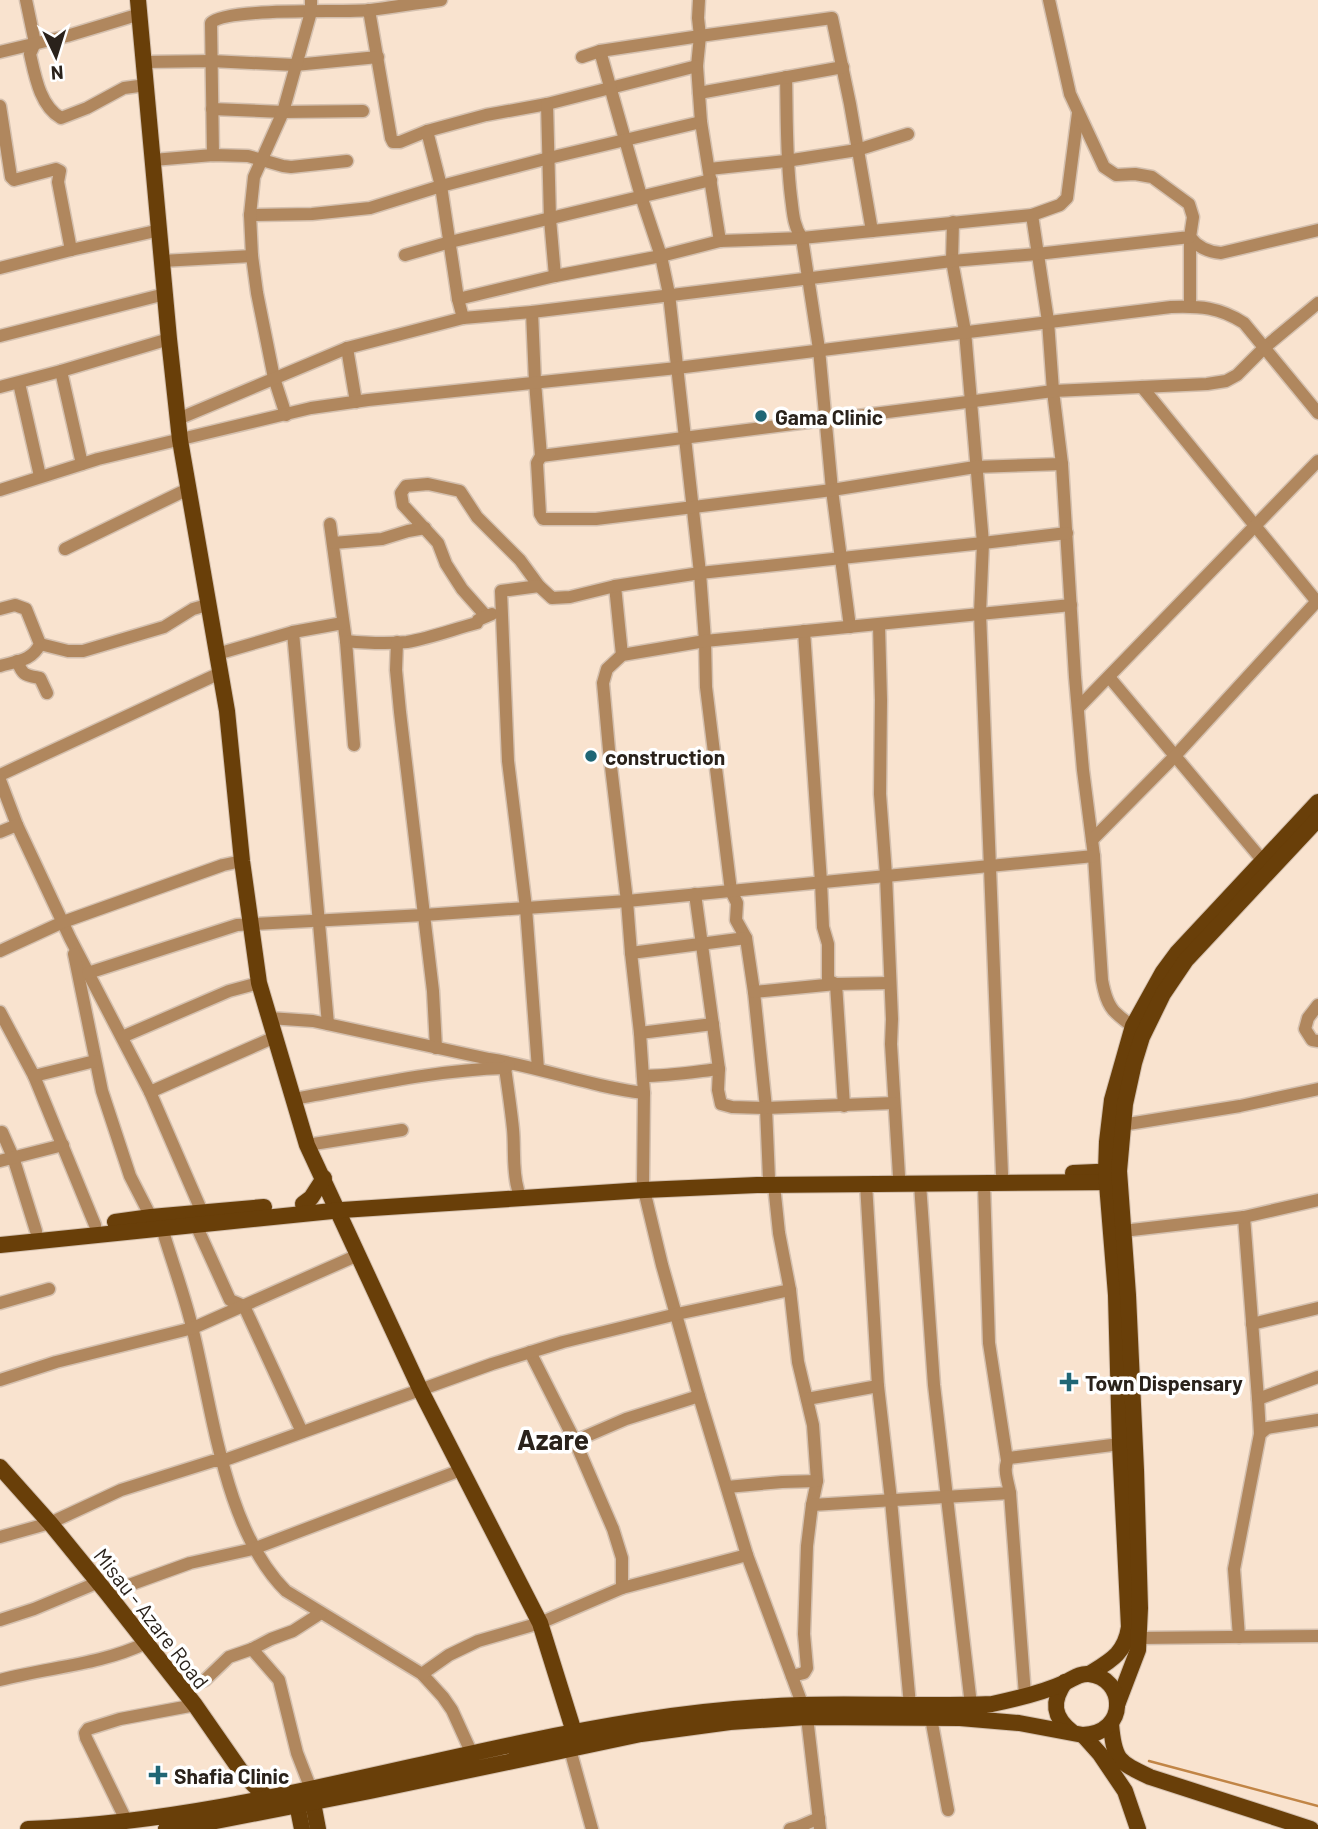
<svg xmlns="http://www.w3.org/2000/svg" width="1318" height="1829" font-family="Barlow,sans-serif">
	<rect width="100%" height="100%" fill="#f9e3cf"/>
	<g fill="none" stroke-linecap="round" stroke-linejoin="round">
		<path stroke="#c18546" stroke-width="2.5" d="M 1149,1761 L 1318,1806"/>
		<g stroke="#d4c0af" stroke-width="15">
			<g id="minor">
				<path d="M 26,0 L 35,43 L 30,54 C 35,76 40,106 61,118 L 87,108 L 124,88 L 146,85"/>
				<path d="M 699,0 L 698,18 L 700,36 L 697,66 L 701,122 L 720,241"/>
				<path d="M 369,10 L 391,138 L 393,142 L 400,142 L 427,131 L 486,115 L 547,104 L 697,66"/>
				<path d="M 600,51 L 641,196 L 661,256 L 669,294 L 700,573 L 705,641 L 706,687 L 731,891 L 737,903 L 736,920 L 746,938 L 754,992 L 766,1108 L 769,1179"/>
				<path d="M 0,52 L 67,36 L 140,14"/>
				<path d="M 582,57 L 600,51 L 700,36 L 832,18 L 850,104 L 872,231"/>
				<path d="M 144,62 L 211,61 L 295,65 L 378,57"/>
				<path d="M 786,77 C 787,117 786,157 791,197 C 793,211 793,226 802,238 L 819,349 L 832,490 L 850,627"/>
				<path d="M 699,93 L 843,67"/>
				<path d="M 547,104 L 550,219 L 555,276"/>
				<path d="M 0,106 L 11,177 L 14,180 L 56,169 L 60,171 L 58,182 L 71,250"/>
				<path d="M 212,109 L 283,112 L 363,111"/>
				<path d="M 427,131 L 441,186 L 458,299 L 463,318"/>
				<path d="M 213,155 L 211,23 C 226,7 342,13 371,10 C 394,7 417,3 441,0"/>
				<path d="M 153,160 L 213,155 L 248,156 L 283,166 L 291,167 L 347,161"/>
				<path d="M 709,169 L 786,161 L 857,150 L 908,134"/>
				<path d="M 250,215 L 312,214 L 370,208 L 441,186 L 549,158 L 701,122"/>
				<path d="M 1032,215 L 1048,321 L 1053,391 L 1062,464 L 1075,677 L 1083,770 L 1094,856 L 1102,980 C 1104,991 1107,1005 1116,1013 C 1123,1020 1132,1025 1139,1033"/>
				<path d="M 953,222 L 952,261 L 965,331 L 983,543 L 980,613 L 1002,1174"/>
				<path d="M 405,255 L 450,242 L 711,180"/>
				<path d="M 162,261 L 252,256"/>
				<path d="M 0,268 L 71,250 L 160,230"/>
				<path d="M 458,299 L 555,276 L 661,256 L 720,241 L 802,238 L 1032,215 L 1060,205 L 1067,198 L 1078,113"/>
				<path d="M 1190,306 L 1190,237 C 1198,248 1208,252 1221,253 L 1318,230"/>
				<path d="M 532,312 L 535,382 L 541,456 L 537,463 L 540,514 L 543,519 L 596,519 L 832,490 L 975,467 L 1062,464"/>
				<path d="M 0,336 L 165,294"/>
				<path d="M 347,348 L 356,402"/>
				<path d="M 61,371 L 82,464"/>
				<path d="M 19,383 L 40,476"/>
				<path d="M 0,387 L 61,371 L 169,339"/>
				<path d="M 1142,387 L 1318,603"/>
				<path d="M 286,415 L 274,378 L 257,293 L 252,256 L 250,215 L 254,177 L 283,112 L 311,12 L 311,0"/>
				<path d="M 178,419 L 347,348 L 463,318 L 532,312 L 952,261 L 1037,254 L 1190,237 L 1193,217 L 1189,204 L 1152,177 L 1135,174 L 1116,175 L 1104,167 L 1070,94 L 1049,0"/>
				<path d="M 541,456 L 1053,391 L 1207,384 L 1226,381 L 1237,375 L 1265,347 L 1318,303"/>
				<path d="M 0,490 L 98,459 L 311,408 L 368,400 L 677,368 L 1171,307 C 1200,306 1219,307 1244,323 L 1318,413"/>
				<path d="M 330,524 L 346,641 L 354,745"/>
				<path d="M 333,543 L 382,539 L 408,531 L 425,528"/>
				<path d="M 65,549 L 188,489"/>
				<path d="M 615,586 L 622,655"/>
				<path d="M 0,609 L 15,605 L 26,609 L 40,644 C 32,661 17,661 0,666"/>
				<path d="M 486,616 L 462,589 L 446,564 L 438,543 L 403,505 L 401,493 L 406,486 L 428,484 L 460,491 L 477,517 L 520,560 L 539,586 L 552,598 L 570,597 L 615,586 L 700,573 L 983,543 L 1067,533"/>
				<path d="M 879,625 L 881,700 L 880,794 L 886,875 L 892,1019 L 891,1044 L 899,1176"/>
				<path d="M 804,631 L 821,882 L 823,927 L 828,944 L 828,980 L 836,984 L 844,1106"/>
				<path d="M 293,632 L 328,1024"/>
				<path d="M 346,641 C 366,643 387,644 407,642 C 431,638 454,629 477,623 L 478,620 L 492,614"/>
				<path d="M 397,642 L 396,670 L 400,712 L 433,991 L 436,1048"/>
				<path d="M 40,644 L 68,651 L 83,651 L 164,627 L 193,609 L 207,605"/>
				<path d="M 217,654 L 293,632 L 343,623"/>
				<path d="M 17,661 C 23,676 25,675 40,678 L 47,693"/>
				<path d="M 1109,677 L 1263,861"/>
				<path d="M 1078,708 L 1318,461"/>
				<path d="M 0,775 L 220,673"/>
				<path d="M 0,780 L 17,825 L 70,938 L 150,1092 L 202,1212"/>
				<path d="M 0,832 L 17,825"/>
				<path d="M 1092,840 L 1175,756 L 1318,600"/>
				<path d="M 695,894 L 719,1069 L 718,1090 L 721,1104 L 732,1107 L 766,1108 L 894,1103"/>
				<path d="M 0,951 L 63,922 L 223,865 L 242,861"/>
				<path d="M 631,953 L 746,938"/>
				<path d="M 74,954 L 102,1091 L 130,1176 L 151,1217"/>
				<path d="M 88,973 L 237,925 L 424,915 L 627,901 L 1094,856"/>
				<path d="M 754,992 L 836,984 L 890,983"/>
				<path d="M 1318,1005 L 1308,1018 L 1305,1029 L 1312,1040 L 1318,1041"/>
				<path d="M 0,1012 L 34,1076 L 95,1225"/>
				<path d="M 269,1018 L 313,1021 L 489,1059 C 541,1067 591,1087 644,1093"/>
				<path d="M 640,1033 L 713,1024"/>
				<path d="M 122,1037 L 229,991 L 259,983"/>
				<path d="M 505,1068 C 508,1089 511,1109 513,1129 C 515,1149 512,1170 518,1190"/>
				<path d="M 538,1069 L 526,908 L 508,761 L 501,591 L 539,586"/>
				<path d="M 34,1076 L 95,1061"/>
				<path d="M 643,1076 C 668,1076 693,1072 719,1069"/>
				<path d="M 150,1092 L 275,1037"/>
				<path d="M 293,1099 C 363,1087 433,1070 505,1068 L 509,1065"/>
				<path d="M 1122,1125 L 1240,1106 L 1318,1089"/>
				<path d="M 2,1132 L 13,1157 L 36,1231"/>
				<path d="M 307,1145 L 402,1130"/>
				<path d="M 0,1161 L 63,1145"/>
				<path d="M 643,1182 L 644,1093 L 640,1033 L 631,953 L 627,901 L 609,750 L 603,683 L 607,669 L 622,655 L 705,641 L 1071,605"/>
				<path d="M 866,1184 L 878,1386 L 891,1500 L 910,1705"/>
				<path d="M 920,1184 L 934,1385 L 971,1705"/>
				<path d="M 984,1184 L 989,1343 L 1007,1460"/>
				<path d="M 774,1185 L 779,1233 L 790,1290 L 798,1362 L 813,1425 L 817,1481 L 812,1505 L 807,1546 L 804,1634 L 807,1668 L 804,1673 L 792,1676"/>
				<path d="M 644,1190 L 662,1265 L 699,1396 L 747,1555 L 807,1717 L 820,1829"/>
				<path d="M 1244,1217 L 1258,1399 L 1260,1434"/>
				<path d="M 196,1225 L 230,1300 L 244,1306 L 302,1432"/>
				<path d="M 162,1228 C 172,1262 185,1296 193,1331 C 213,1412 225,1531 286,1591 L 422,1674 L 443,1697 L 452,1710 L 472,1754"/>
				<path d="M 1123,1231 L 1244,1217 L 1318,1200"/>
				<path d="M 0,1303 L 49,1289"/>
				<path d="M 1252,1324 L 1318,1308"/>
				<path d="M 530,1352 L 575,1441 L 613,1529 L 622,1558 L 622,1588"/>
				<path d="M 0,1380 L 56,1362 L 193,1328 L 358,1255"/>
				<path d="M 807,1399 L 878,1386"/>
				<path d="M 1258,1399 L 1318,1377"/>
				<path d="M 575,1441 L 626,1419 L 699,1396"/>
				<path d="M 727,1487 L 782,1482 L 817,1481"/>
				<path d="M 812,1505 L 1010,1493"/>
				<path d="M 0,1537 L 50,1523 L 121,1490 L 213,1461 L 222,1461 L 492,1364 L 563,1342 L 677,1314 L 790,1290"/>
				<path d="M 107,1593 L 190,1563 L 253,1549 L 461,1470"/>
				<path d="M 0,1620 L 34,1609 L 99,1582"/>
				<path d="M 1239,1637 L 1234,1569 L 1260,1434 L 1267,1428 L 1318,1420"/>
				<path d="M 1140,1638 L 1318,1636"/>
				<path d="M 252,1649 L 279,1680 L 297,1753 L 311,1789"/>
				<path d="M 422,1674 L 449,1655 L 478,1641 L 540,1623 L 622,1588 L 747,1555"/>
				<path d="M 0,1680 C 49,1667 100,1665 146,1643"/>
				<path d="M 183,1690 L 205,1680 L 229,1657 L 252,1649 L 271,1639 L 293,1631 L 321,1613"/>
				<path d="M 1025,1695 L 1010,1493 C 1008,1481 1002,1468 1009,1458 L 1120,1444"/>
				<path d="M 931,1718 L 948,1810"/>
				<path d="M 568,1742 L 592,1829"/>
				<path d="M 126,1820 L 86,1738 L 85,1733 L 88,1729 L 120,1719 L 195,1705"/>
				<path d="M 790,1829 L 798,1827 L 819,1818"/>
			</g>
		</g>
		<g stroke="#d4c0af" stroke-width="18">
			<g id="major">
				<path d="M 138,0 L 169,339 L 180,440 L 227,711 L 242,861 L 259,983 L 307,1145 L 421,1391 L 540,1623 L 574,1732"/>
				<path d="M 1073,1173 L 1119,1171"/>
				<path d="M 303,1204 L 311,1198 L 324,1178"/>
				<path d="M 115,1222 L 151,1217 L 264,1207"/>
				<path d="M 0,1245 L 342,1210 L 644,1190 L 757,1185 L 1119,1182"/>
				<path d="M 0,1467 L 50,1523 L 107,1593 L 195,1705 L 243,1774 L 267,1798"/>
				<path d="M 1089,1674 C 1110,1661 1125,1654 1129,1627 L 1120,1444 L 1116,1295 L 1106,1171 L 1107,1142 L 1112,1100 L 1133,1026 L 1163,972 L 1177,953 L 1318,802"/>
				<path d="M 1065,1682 C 1051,1702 1053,1717 1072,1732"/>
				<path d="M 1117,1705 L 1138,1650 L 1140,1608 L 1136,1470 L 1128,1295 L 1119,1171 L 1125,1104 L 1134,1063 L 1142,1037 L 1163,994 L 1186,960 L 1318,819"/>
				<path d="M 1111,1724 C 1114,1760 1118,1762 1150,1777 L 1311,1829"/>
				<path d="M 1083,1735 L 1100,1754 L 1125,1791 L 1138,1829"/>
				<path d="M 311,1792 L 318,1829"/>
				<path d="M 295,1794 L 302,1829"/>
				<path d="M 28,1829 C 235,1821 435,1753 638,1721 C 692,1712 746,1707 801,1705 C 865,1703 929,1707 992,1704 C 1016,1699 1042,1693 1064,1683 C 1073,1679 1079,1673 1089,1674 C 1126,1678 1129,1733 1083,1735 L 1019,1723 L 960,1718 L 807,1717 L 730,1722 L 641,1734 L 370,1791 L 195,1825 L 166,1829"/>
			</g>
		</g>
		<use href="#minor" stroke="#b0875e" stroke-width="12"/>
		<use href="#major" stroke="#693f09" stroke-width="16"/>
	</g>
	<g fill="#1f6675" stroke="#fff" stroke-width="2.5">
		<circle cx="761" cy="416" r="7"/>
		<circle cx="591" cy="756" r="7"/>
		<path d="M1065.5 1371.5h7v7h7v7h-7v7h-7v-7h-7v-7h7z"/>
		<path d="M154.5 1764.5h7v7h7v7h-7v7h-7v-7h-7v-7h7z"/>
	</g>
	<g text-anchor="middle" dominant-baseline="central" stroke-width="7" stroke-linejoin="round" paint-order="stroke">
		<g font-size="21" font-weight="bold" fill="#2a221b" stroke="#fff" text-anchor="start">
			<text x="775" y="416">Gama Clinic</text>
			<text x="605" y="756">construction</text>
			<text x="1085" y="1382">Town Dispensary</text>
			<text x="174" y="1775">Shafia Clinic</text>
		</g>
		<g font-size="21" fill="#2a221b" stroke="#fff">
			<text transform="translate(152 1618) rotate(52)">Misau - Azare Road</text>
		</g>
		<g font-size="28" font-weight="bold" fill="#2a221b" stroke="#fff">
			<text x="553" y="1439">Azare</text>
		</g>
	</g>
	<g transform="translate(56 56) rotate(176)" stroke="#ffffff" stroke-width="5" paint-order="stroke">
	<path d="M0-5L12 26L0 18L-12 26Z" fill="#2a221b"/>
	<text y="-10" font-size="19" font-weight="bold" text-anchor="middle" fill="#2a221b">N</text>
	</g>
</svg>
